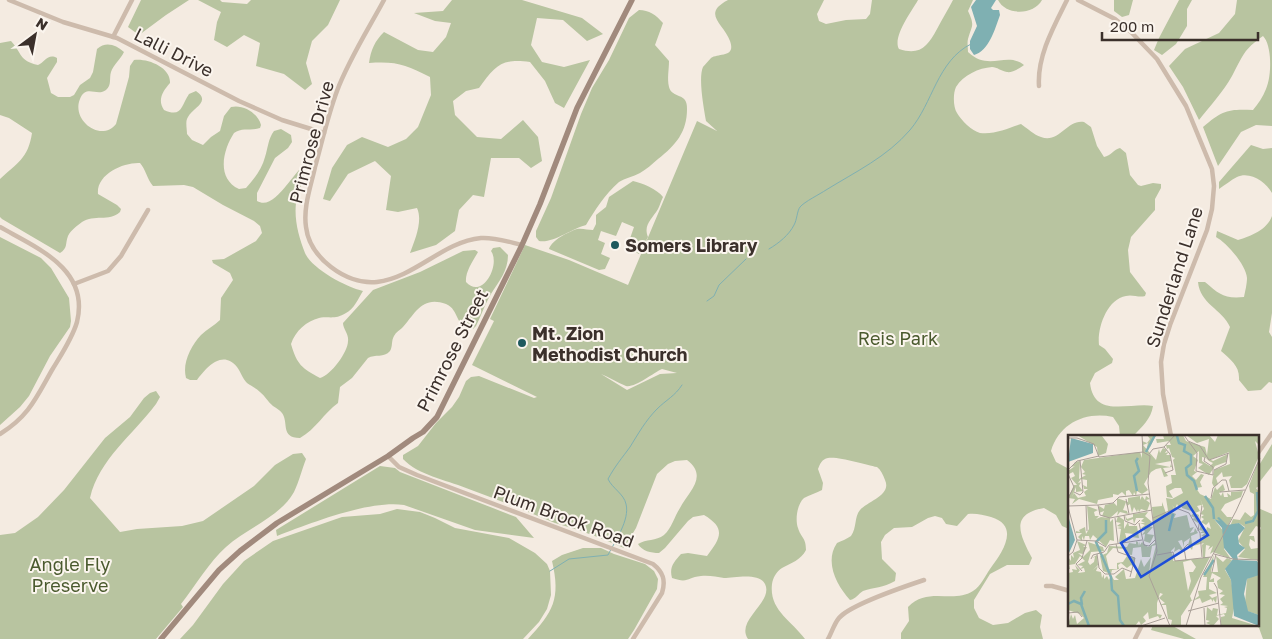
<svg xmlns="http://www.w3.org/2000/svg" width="1272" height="639" font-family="'Golos Text',sans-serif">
	<rect width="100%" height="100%" fill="#f4ebe1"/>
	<g fill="#b8c4a0" fill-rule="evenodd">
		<path d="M 141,0 L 189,0 L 166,15 L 139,35 L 128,27 Z"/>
		<path d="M 198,0 L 220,0 L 222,2 L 247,4 L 251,0 L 340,0 L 328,25 L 312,41 L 306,63 L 312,84 L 305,90 L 284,74 L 256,66 L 260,43 L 244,35 L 227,47 L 214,40 L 217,22 L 221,12 Z"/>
		<path d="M 452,0 L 522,0 L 582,18 L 603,34 L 587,41 L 563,20 L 537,18 L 531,45 L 542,62 L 564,67 L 590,60 L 564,108 L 555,103 L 545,81 L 530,62 C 501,58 495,66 479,88 L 466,91 L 453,101 L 455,115 L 477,137 L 501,139 L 523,120 L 538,137 L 542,161 L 531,168 L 519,158 L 491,158 L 484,197 L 473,195 L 459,210 L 455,231 L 436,245 L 410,253 C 415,240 423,221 417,208 L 398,212 L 386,210 L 391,176 L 375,161 L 348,174 L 330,201 L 323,199 L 332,168 L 347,145 L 362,137 L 388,147 L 406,139 L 418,127 L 431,95 L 430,77 C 406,65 397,61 369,63 C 371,49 375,41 384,32 L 418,50 L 433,52 L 446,37 L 451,23 L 435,21 L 414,13 L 443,11 Z"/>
		<path d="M 728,0 L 824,0 L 817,14 L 819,21 L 826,24 L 846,20 L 866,19 L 870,14 L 872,0 L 918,0 C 912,11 892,37 899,49 C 920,56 928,46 937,29 C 942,19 948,10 953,0 L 973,0 L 968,11 C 975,26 972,25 968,39 C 967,43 968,48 968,52 C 989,72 1006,51 1024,65 C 1020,68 1012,73 1007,72 C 1001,71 997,67 992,67 C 979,68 963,75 956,87 C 953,93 953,107 957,113 C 961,120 972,131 980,133 C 994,135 1009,128 1021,124 C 1027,128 1034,135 1041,137 C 1059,144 1067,119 1084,122 L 1091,127 L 1097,146 L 1104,157 C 1111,156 1114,149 1120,148 L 1126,153 L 1130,175 L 1138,185 L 1141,186 L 1153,183 L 1161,184 L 1161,188 L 1155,199 L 1155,210 L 1131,237 L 1128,250 L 1130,272 L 1146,293 L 1145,296 C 1139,298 1132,294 1126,296 C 1107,299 1097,328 1099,345 L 1105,349 L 1113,359 L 1112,363 L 1095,373 L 1090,383 C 1094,419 1130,402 1153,406 C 1151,419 1142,427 1133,436 L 1120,436 L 1119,426 L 1113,417 C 1085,411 1059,424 1051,451 L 1056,462 L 1069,469 L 1069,529 L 1062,526 L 1056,515 L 1044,508 C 1009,514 1020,535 1032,558 L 1029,565 L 1007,565 L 990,574 L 974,600 L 974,608 L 979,618 L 993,625 L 1008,623 L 1025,613 L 1036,610 L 1042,615 L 1040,627 L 1043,639 L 901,639 L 901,633 L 909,621 L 908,607 C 928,586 953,604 973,591 C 981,586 985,576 990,569 C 1002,553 1021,526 991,517 C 983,515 976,513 968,514 L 957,526 L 946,524 L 942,518 L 935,516 L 928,518 L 912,527 L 894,528 L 885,535 L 881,542 L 882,559 L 896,573 L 895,581 C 883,588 874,587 863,591 C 858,594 856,599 850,600 C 837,586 824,562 837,543 C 841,541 847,539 851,536 C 857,528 854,517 860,510 C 868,501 892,495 885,480 C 883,475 881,470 877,467 C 866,465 838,456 828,458 C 822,459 820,464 818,469 L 823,483 L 822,490 C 817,493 809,495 804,498 C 797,504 795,520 798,528 C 801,538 806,537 806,550 C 801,560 791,563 782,568 C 776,572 773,578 772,584 C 769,610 791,620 805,639 L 748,639 C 735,620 774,602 765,584 C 759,572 734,578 724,578 C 717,577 709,575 701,576 C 687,577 689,584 672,578 C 669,567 674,562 681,554 L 688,553 L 707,556 C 721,538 726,528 704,515 L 693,517 L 688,521 L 665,548 L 659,553 C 651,553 642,551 638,544 C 646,539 656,541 664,535 C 672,528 674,517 680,508 C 688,492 709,477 687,460 L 675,461 L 668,464 L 657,474 L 636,528 L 624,548 C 610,542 596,536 581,531 C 573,528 564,526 555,523 C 526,511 496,499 466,488 C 446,480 418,475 403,459 L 403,455 L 418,446 L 436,423 L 452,407 L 459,397 L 466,381 L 471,377 L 479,376 L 534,398 L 537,397 L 472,365 L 494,321 L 490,319 L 525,245 L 569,260 L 628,285 L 697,121 L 717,131 L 706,121 C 704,109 698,78 703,67 C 705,65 709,60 711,58 C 719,53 736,58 730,41 C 724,24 701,14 728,0 ZM 662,369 L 677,373 L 660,374 L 627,390 L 601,374 C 609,377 618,383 626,386 C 635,388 653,373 662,369 Z"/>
		<path d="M 998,0 L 1042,0 C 1034,15 1006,16 998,0 Z"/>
		<path d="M 1114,0 L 1133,0 L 1129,15 L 1122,17 L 1114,11 Z"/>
		<path d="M 1179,0 L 1192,0 L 1187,9 L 1187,26 L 1176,44 L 1162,55 L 1154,50 L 1159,38 Z"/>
		<path d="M 1237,0 L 1272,0 L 1272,126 L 1256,125 L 1241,132 L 1218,166 L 1203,127 C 1223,110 1228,109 1253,110 C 1258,104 1263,97 1266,89 C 1272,76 1272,45 1263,36 C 1243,50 1243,56 1232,76 C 1223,92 1210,106 1199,120 L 1183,87 L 1169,66 L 1185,49 L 1219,33 L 1235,14 Z"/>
		<path d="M 639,10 C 649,10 656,15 663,23 L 655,45 L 669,61 C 669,70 667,78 669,87 C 672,99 688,92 687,109 C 687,132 676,145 658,159 C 652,164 647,169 640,173 C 633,177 625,178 619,182 C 605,194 595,210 586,225 C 573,228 552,244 539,241 L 536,237 L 536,231 L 551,198 L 581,114 L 592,88 L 609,60 L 629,18 Z"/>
		<path d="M 11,41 C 22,53 19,61 38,65 C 45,62 48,53 57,58 L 57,62 L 47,78 L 51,93 L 58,97 L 70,97 L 74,95 L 80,85 L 90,78 L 93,72 L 97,49 C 106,41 116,45 124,52 C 121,59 113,65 111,72 C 109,78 112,85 106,90 C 97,97 86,84 80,99 C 71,120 101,143 116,124 L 129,77 L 130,66 L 134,60 C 147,58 171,67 170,83 C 163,91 157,100 164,110 C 182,118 181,106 189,94 L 196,91 C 212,102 192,108 188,117 C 185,121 187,129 187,134 L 192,140 L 203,145 L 211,137 L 220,131 L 224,116 L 231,107 C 243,104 258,113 261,125 L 260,128 C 251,131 242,127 234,133 C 223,150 216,178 239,189 L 246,188 C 254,179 262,169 265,157 C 268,148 268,139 274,131 L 281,129 L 291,135 L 292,142 L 288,148 L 275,158 L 257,193 L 257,201 C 276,212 293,169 309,162 C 305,176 298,190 296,203 C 294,220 299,238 305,253 C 312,269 346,287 363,291 C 358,299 354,309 346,313 C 335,320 330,316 319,318 C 307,321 295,331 291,344 C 297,365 302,368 320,378 C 331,375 348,352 348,341 C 349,334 343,329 343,323 L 373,290 L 420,272 L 463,251 L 475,250 L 478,252 C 473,261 465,272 466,282 C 482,300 501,265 491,251 L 493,248 L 500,247 L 508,255 C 508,271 499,281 491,294 C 485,304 481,316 476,326 L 473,329 C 454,327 460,310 446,304 C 422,295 415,314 402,328 C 400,330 396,332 394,336 C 391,341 393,346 390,351 C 384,358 375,354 368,358 L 352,378 L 340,387 L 338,403 C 324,413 316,429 300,438 C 280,438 289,422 282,413 C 280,410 276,408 273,406 C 268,402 265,396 260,392 C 256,388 251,386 247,383 C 242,378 241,372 237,367 C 222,349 206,368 197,380 L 190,380 L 186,378 C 182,363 191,346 201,335 C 207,329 214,326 220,320 L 221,298 L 233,280 L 230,273 L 213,263 L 212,260 L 224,259 L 256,241 L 262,233 L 260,226 L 254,221 L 223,205 L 193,187 L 184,185 L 153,186 C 147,179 146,170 140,163 C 124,162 96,174 98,194 L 117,205 L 121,209 L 120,212 C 109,222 94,214 82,222 C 77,226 71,230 68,236 C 65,244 68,248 60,253 L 2,219 L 0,217 L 0,179 C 17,163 28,159 32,133 L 9,118 L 0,115 L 0,43 Z"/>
		<path d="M 1251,145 L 1263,149 L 1272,148 L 1272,193 C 1266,182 1250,171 1237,177 C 1231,180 1225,185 1219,189 L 1219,182 Z"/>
		<path d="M 633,181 C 642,183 657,189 663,197 C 661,201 660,205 658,209 C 652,219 643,225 648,237 L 639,254 L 627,247 L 634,227 L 622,222 L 616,236 L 601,231 L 598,240 L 605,243 L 601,254 L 610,258 L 605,269 L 599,270 L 549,249 C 552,240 568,232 577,229 C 582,228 588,230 593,230 L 596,224 L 596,215 L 606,207 L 609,197 Z"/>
		<path d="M 1272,216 L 1272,313 L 1269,332 L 1272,337 L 1272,383 L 1269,382 L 1261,390 L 1248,391 L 1239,380 C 1240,366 1231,360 1221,351 L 1230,327 C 1222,309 1200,304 1198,282 L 1205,282 C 1219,294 1224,299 1244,297 C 1245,292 1247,284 1247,278 C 1246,265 1227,243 1216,237 L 1217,231 L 1238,240 C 1251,236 1267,230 1272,216 Z"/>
		<path d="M 0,237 L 41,258 L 51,268 L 69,298 L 71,321 L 70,327 L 50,356 L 29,396 L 20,407 L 0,425 Z"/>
		<path d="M 156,391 L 160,397 L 156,404 C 133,435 99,459 90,498 L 120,532 L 137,529 L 182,526 L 203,521 L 254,486 L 275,465 L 293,454 L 302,453 L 306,459 C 302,469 299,482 294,492 C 280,517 247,528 226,547 C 210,561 195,586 181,604 L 183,607 L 156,639 L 0,639 L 0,535 L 15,533 L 38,517 L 64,490 L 105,438 L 130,417 L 144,398 L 150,393 Z"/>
		<path d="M 1272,444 L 1272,466 L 1258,484 L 1258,467 Z"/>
		<path d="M 380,466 L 395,468 L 400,472 L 516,517 L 534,538 L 475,530 L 404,505 C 369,500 311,523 277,536 L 276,530 Z"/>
		<path d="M 1258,508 L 1272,514 L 1272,639 L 1263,639 L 1259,628 L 1255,625 L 1258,625 L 1258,534 L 1261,528 L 1258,524 Z"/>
		<path d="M 397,509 L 420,512 L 435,518 L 455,528 L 509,538 L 535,553 L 547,564 L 550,571 L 551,595 L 547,609 L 539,622 L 523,639 L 180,639 L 193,625 L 223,584 L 244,561 L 273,541 L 342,517 L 380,514 Z"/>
		<path d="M 583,548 L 601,548 L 614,554 L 645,564 L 654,571 L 658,579 L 657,589 L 634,630 L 628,639 L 528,639 C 553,612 561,599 552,561 L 562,555 Z"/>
		<path d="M 1153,625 L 1171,625 L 1196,639 L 1184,639 L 1151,630 Z"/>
	</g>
	<path fill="#7fb0b2" d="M 976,0 L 996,0 L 991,8 L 993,10 L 999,10 L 1000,15 C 995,29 989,51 974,55 L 970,49 L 970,41 L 977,26 L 971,7 Z"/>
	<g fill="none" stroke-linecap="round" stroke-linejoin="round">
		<g stroke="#7fb0b2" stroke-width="1">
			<path d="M 769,249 C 779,243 789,235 794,225 C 797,220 797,211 800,207 C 804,202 820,194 826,190 C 855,172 887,157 910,130 C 933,103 937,61 971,44"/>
			<path d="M 707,301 L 714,296 L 719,285 L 746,259"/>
			<path d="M 550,571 L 569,559 L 608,555 C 615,541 630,520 626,504 C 624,494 612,488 608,479 C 615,466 622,458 630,447 C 638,434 646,420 657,409 C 666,400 675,396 682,385"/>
		</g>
		<g stroke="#cdbbac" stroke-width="4.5">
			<path d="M 9,0 L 63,22 L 117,38 L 239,101 L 282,120 L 324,133"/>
			<path d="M 384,0 C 369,28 348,61 337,91 C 328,115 322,142 315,167 C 311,186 303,207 306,227 C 308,244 318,257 331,267 C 344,277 361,284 377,282 C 416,277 442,242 481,238 C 494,237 509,242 522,245"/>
			<path d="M 1078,0 L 1115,19 L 1131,32 L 1157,59 L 1186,106 L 1212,169 L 1214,186 L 1212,209 L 1207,230 L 1170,325 L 1164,344 L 1161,362 L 1163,394 L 1171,436"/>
			<path d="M 113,37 L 132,0"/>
			<path d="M 1039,86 C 1037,56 1054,26 1067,0"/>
			<path d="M 0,227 C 37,248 90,269 77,322 C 72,339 61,355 52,370 C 36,398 29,416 0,434"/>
			<path d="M 74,284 L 108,271 L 121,256 L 148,210"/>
			<path d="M 1258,453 L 1272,433"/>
			<path d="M 388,456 L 399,467 L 417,475 L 653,564 C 663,572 666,580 662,593 L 633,639"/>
			<path d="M 1046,586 L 1052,586 L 1070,591"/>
			<path d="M 828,639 C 832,632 834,624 839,618 C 850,605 906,586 924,580"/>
			<path d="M 1135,639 L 1142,625"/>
		</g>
		<path stroke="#a18a7d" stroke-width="5.5" d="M 161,639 L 219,570 L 240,551 L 277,523 L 388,456 L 413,438 L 423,432 L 437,417 L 522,245 L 540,204 L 577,108 L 632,0"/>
	</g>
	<g fill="#1f5a5e" stroke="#fbf5ee" stroke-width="2">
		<circle cx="615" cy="245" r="5"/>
		<circle cx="522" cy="343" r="5"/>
	</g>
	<g text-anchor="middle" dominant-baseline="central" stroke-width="4" stroke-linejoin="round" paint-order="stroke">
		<g font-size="18" fill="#3b302b" stroke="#fbf5ee">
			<text transform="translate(174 52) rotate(27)">Lalli Drive</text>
			<text transform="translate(311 142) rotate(-75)">Primrose Drive</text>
			<text transform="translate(1174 277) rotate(-72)">Sunderland Lane</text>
			<text transform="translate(452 350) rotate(-63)">Primrose Street</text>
			<text transform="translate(564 516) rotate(20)">Plum Brook Road</text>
		</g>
		<g font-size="18" font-weight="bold" fill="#3b302b" stroke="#fbf5ee" text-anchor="start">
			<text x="625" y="245">Somers Library</text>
			<text x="532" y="333">Mt. Zion<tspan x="532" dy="21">Methodist Church</tspan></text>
		</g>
		<g font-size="18" fill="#4a5a2e" stroke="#fbf5ee">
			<text x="898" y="338">Reis Park</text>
			<text x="70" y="564">Angle Fly<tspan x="70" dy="21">Preserve</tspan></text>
		</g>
	</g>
	<g transform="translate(1068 435)">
		<rect width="191" height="191" fill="#f4ebe1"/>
		<path d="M 9,0 L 34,1 L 40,9 L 38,18 L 30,21 L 29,12 ZM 79,0 L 88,0 L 82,12 L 79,12 L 80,8 L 75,10 L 88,25 L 91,14 L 92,18 L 95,13 L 99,15 L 97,18 L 101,17 L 98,20 L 102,20 L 103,26 L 87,29 L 102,32 L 103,29 L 104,32 L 95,33 L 100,41 L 96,42 L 93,33 L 88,34 L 83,37 L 76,49 L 80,55 L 74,59 L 69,56 L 68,61 L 66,57 L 65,61 L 61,55 L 58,56 L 58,61 L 54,57 L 50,60 L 45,59 L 45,62 L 30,65 L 29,69 L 11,64 L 4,69 L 7,64 L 0,63 L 6,50 L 9,50 L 3,43 L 7,41 L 5,37 L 1,39 L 0,36 L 7,31 L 4,32 L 7,27 L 12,26 L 11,44 L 18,40 L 14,39 L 17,37 L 13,32 L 16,25 L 72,17 L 74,23 L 74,6 L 79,8 L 82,4 ZM 13,44 L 19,45 L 19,52 L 15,50 L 16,54 L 20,54 L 16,57 L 18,61 L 10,63 L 6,58 L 4,62 L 8,52 L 8,57 L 15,56 L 11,51 L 13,47 L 10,48 ZM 95,0 L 115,0 L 118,6 L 137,12 L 139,20 L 141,4 L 129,8 L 118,0 L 141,0 L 147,7 L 150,0 L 191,0 L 191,10 L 187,6 L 191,21 L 179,49 L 174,53 L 163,53 L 161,45 L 164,41 L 155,42 L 154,37 L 148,43 L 150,49 L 146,52 L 144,48 L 146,35 L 162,29 L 161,17 L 144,24 L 134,22 L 134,26 L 142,31 L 145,28 L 141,26 L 137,22 L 145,26 L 160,19 L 158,27 L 147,31 L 141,40 L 130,33 L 135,29 L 131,28 L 131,16 L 125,21 L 130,25 L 126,36 L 129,37 L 124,41 L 128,45 L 133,39 L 136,40 L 132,47 L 134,52 L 128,53 L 132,59 L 143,64 L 147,52 L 149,55 L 155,49 L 157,55 L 151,58 L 153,61 L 155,57 L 156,62 L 160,62 L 159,58 L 163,61 L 163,57 L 175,56 L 173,62 L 157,69 L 153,75 L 159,82 L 164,82 L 160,91 L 146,84 L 156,97 L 156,114 L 163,124 L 145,117 L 142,119 L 145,111 L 140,115 L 142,111 L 138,110 L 137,122 L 142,122 L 122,161 L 124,166 L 131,161 L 130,156 L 138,155 L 139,142 L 135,142 L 146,120 L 143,137 L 150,137 L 148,121 L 155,127 L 159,123 L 164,125 L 157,135 L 163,145 L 167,168 L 164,183 L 190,191 L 153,191 L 153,182 L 157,181 L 156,179 L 148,181 L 151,184 L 145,191 L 138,188 L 142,186 L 138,185 L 139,172 L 144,176 L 145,173 L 150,174 L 149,180 L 158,178 L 159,173 L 156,172 L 160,171 L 152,170 L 155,168 L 152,164 L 157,160 L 151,159 L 155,156 L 150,153 L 149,146 L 153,143 L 144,138 L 142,145 L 146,143 L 146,147 L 141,147 L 141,154 L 149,158 L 141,160 L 144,163 L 149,161 L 148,168 L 145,164 L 145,167 L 143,164 L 134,168 L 132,163 L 124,166 L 123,166 L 113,181 L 113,191 L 103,190 L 104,185 L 100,184 L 98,170 L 92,170 L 97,168 L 91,163 L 95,159 L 92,158 L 89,168 L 89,179 L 94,180 L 92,184 L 90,181 L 81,184 L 80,177 L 75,182 L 78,186 L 73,190 L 71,186 L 67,191 L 0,191 L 3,179 L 5,184 L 7,180 L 9,189 L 16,183 L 12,179 L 0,175 L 0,138 L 5,137 L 4,134 L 9,135 L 7,130 L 12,135 L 10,138 L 17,137 L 16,133 L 12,134 L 15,131 L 9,130 L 17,126 L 12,121 L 7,129 L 1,130 L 2,134 L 0,134 L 0,122 L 3,126 L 3,120 L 6,123 L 5,118 L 12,115 L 9,106 L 18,110 L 15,112 L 19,112 L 15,119 L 10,118 L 15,122 L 22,115 L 20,107 L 35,112 L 36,116 L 23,117 L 20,127 L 22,130 L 26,127 L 27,122 L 24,123 L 29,120 L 30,130 L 25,135 L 30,131 L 28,136 L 33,137 L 34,143 L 36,139 L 36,144 L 39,141 L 41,145 L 43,140 L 46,145 L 51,145 L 47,142 L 56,134 L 58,144 L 67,143 L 73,124 L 76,132 L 83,122 L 81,139 L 88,110 L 84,111 L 82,122 L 74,122 L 73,112 L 65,113 L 64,120 L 58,119 L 58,114 L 45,113 L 38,121 L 41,134 L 49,134 L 49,128 L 55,127 L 59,121 L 67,123 L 67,128 L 66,132 L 63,130 L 59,133 L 53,128 L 50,130 L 51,134 L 44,135 L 43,139 L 35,136 L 32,121 L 39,118 L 41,111 L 59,112 L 61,108 L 61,112 L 61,108 L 68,109 L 68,106 L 70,107 L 71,111 L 72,106 L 72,110 L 74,107 L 80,112 L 87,108 L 84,72 L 94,71 L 94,67 L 98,78 L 96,83 L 100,77 L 101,82 L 98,63 L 104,64 L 115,58 L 113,53 L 107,53 L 101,56 L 105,63 L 99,62 L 98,51 L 104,48 L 103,40 L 108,40 L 105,25 L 107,23 L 104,22 L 101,13 L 99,14 L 98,10 L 103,10 L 101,6 L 89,8 L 88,4 L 96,4 ZM 132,63 L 136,74 L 132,79 L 136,80 L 133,82 L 136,84 L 133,87 L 138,90 L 141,87 L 143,94 L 139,92 L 138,96 L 133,90 L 131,95 L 135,96 L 132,98 L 137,98 L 133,101 L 139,102 L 124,109 L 123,101 L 130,98 L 127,93 L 126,97 L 122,98 L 126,92 L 122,93 L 119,80 L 106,83 L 108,79 L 103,77 L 107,75 L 104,70 L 107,74 L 109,69 L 111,73 L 113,69 L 114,73 L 126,77 L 123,81 L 127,83 L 124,84 L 130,88 L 131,80 L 127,78 L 132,76 L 129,71 L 133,70 L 133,74 L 134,69 ZM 122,103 L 120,110 L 124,115 L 125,111 L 136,108 L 134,110 L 135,123 L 105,126 L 106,122 L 103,117 L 103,110 L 103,116 L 107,112 L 106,117 L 111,114 L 117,118 L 110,106 L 114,105 L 116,112 L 116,107 ZM 123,125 L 128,132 L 125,137 L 121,137 L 123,146 L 120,156 L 115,127 ZM 191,24 L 191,51 L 188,53 L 191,57 L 191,92 L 188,91 L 181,101 L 186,101 L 187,107 L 182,104 L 181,110 L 183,114 L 190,113 L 191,129 L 189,125 L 170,122 L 177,114 L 170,106 L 177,92 L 171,88 L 162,91 L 165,84 L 172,85 L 177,77 L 183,82 L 186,80 L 186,59 L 182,57 L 181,51 ZM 72,61 L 72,65 L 74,61 L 77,65 L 78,61 L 82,64 L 78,65 L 82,68 L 79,76 L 73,74 L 71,77 L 70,74 L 69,77 L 66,72 L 64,78 L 62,69 L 59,71 L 58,67 L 55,75 L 59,76 L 60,79 L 52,77 L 49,81 L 50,76 L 42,83 L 34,81 L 36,76 L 31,78 L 31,71 L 36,74 L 37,70 L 46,68 L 49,71 L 49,63 L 60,67 L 60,63 ZM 19,71 L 30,75 L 26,77 L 27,81 L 31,81 L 28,84 L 33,82 L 42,83 L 42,87 L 45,84 L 46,106 L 42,105 L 38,112 L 25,100 L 22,105 L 21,101 L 17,101 L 16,105 L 14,101 L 14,106 L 10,102 L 14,98 L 8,98 L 8,96 L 12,97 L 11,95 L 17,92 L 18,99 L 21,94 ZM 80,77 L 77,81 L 84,87 L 79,91 L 85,92 L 79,99 L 86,100 L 82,108 L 76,106 L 77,99 L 74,100 L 77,96 L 73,93 L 77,90 L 72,88 L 77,88 L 73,86 L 76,83 L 68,83 L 66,89 L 65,84 L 60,86 L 58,85 L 57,80 L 59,84 L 65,82 L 65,79 ZM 50,81 L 56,85 L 56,94 L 60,87 L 61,91 L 69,91 L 71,103 L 63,102 L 61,106 L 60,102 L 66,99 L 57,98 L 59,105 L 51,107 L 53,94 L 49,93 L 54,92 L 49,91 L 53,88 L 48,87 ZM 187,140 L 191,140 L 191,180 L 179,176 L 177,168 L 179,144 Z" fill="#b8c4a0" fill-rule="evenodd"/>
		<path d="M 3,3 L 25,9 L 25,18 L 0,27 ZM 0,80 L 7,105 L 0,120 ZM 151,82 L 159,90 L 171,88 L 177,93 L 170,101 L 171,109 L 177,113 L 169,120 L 170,125 L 189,126 L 191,129 L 191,140 L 179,144 L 176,159 L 180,176 L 191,180 L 191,191 L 166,181 L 163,145 L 157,134 L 165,124 L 156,113 L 154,93 L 146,84 L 152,86 L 149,83 Z" fill="#7fb0b2"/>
		<path fill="none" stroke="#7fb0b2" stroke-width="2.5" d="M 109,1 L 111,8 L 117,10 L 116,16 L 123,20 L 123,29 L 118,33 L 119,40 L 126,46 L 129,55M 78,17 L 87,0M 69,56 L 66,41 L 71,36 L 68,26 L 70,23M 137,61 L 145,73 L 146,84M 38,85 L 38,97 L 28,107 L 43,142 L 44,155 L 50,161 L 52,185 L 56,191M 177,88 L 185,86 L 190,76 L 189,57M 101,96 L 105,79M 136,140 L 146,125M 0,169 L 6,166 L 13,169 L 21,191M 14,170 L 13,163 L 17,156"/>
		<path fill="none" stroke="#aaa098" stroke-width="1" d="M 74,0 L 75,17M 116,0 L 120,6 L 132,11 L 141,25 L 161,18M 0,3 L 9,3 L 26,9 L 31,22 L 75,17 L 82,21 L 80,48 L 89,116 L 81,141 L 102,191M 121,7 L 129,18 L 128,36 L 145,40 L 145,32 L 136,26 L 137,22M 96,12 L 102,19 L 105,35 L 97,38M 81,19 L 85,14 L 96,12 L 107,0M 0,35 L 9,26 L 31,21M 146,35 L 158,29 L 160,18M 0,39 L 6,52 L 0,63M 6,57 L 12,60 L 15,57 L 12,25M 152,57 L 177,55M 143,63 L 145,53 L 154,45 L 158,45 L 161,56M 58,64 L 61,79M 18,70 L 19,96M 30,70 L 32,80 L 42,83 L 84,75M 0,71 L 30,70 L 45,68 L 51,62 L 82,59M 0,72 L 9,105 L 5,117 L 0,121M 56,80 L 57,86 L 67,90 L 72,85M 47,83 L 50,108M 85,83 L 108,73 L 121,78 L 132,98 L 134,122M 71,88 L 76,110 L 81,111 L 88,104M 130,96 L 134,71M 9,105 L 28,106 L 38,112M 48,109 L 50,117 L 67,123 L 62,142M 29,119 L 31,133 L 37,139 L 46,139 L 54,133 L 64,137M 146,119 L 165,124 L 192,125M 89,120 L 105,117 L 107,126 L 143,122M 23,124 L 25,120 L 36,117 L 41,110 L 74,105M 118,125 L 116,113 L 120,109M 14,136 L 8,129 L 14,123 L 19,106M 144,137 L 148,119M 146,148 L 149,153 L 153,191M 136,173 L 137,191M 120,176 L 151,168M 0,178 L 10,177 L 14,182M 73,191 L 97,183M 118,191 L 133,142 L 168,76 L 192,23"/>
		<path fill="#1d4ed8" fill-opacity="0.15" stroke="#1d4ed8" stroke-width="2.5" d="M 119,67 L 140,100 L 73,142 L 53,108 Z"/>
		<rect width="191" height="191" fill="none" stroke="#3b302b" stroke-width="2.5"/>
	</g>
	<g transform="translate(35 35) rotate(32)" stroke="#fbf5ee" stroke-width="4" paint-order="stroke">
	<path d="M0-4L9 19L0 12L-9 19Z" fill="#3b302b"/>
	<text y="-8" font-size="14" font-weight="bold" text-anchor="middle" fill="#3b302b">N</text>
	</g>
	<path d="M1102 32v8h156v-8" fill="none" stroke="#3b302b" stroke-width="2.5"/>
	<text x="1110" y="32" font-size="15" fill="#3b302b" stroke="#fbf5ee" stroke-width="4" paint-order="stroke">200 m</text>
</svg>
